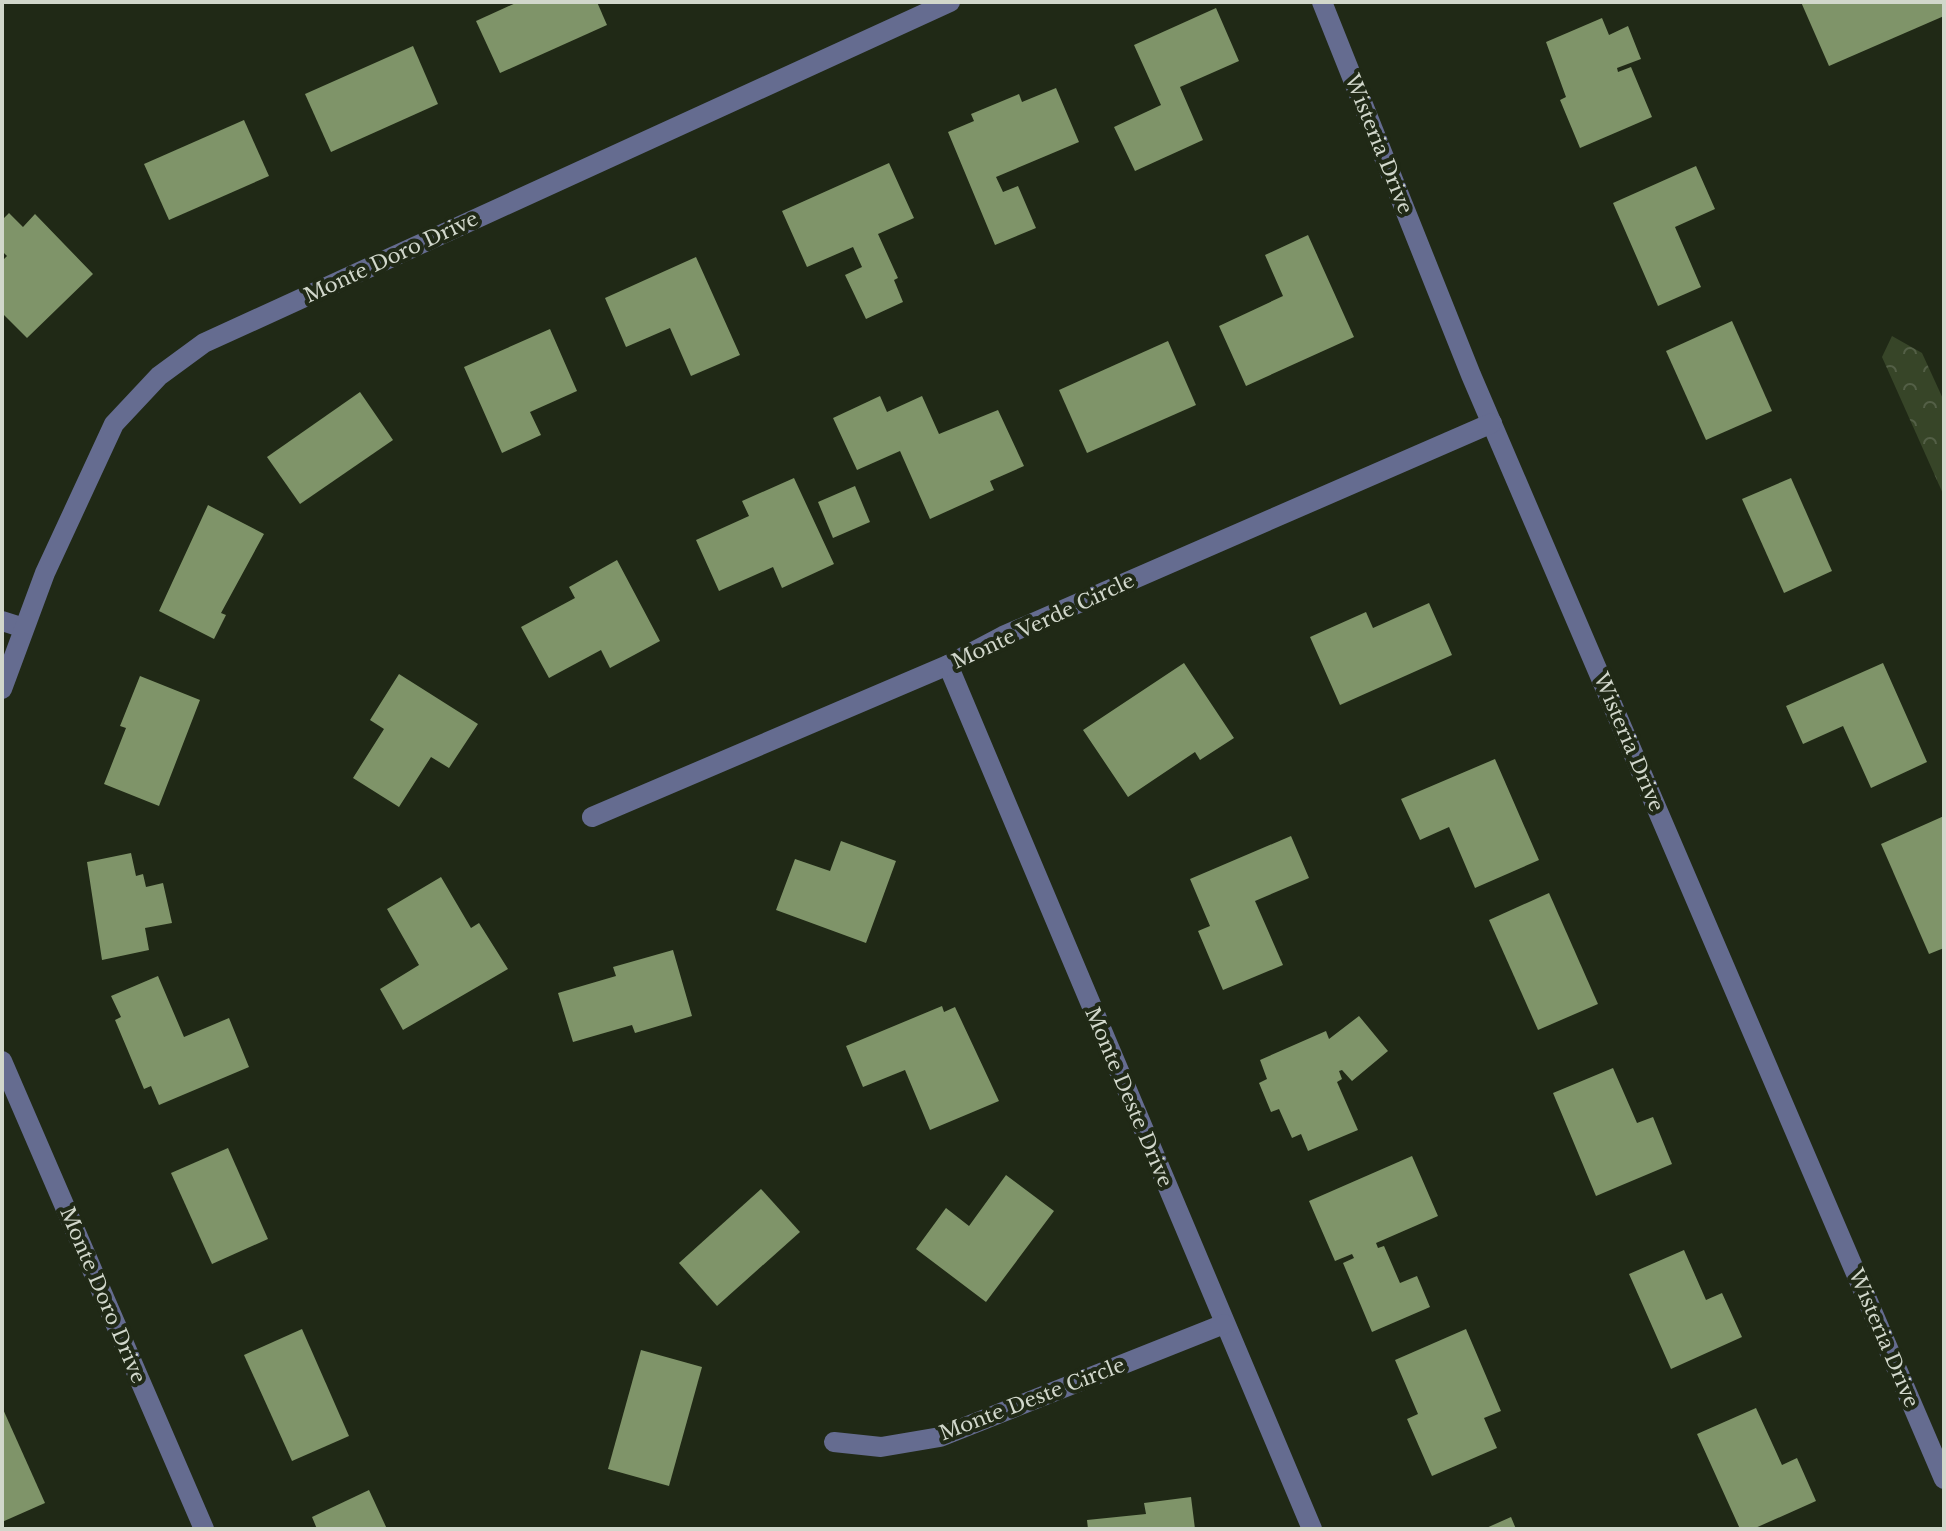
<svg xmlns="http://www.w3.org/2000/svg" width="1946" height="1531" font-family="'Libre Baskerville',serif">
	<defs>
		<pattern id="forest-crowns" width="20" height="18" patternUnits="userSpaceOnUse" patternTransform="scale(2)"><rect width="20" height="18" fill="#374528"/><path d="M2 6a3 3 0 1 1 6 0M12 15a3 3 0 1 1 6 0" fill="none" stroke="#535f46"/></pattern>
	</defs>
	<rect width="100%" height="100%" fill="#202916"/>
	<path fill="url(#forest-crowns)" d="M 1892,336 L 1922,353 L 1944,401 L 1944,496 L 1882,357 Z"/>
	<g fill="#7f9469">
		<path d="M 518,2 L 597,2 L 607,25 L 500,73 L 476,21 Z"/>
		<path d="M 1801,2 L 1944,2 L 1944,16 L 1829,66 Z"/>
		<path d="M 1216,8 L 1239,61 L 1180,87 L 1203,140 L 1135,171 L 1114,127 L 1161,105 L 1134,45 Z"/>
		<path d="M 1602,18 L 1609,35 L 1628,26 L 1641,59 L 1617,68 L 1618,72 L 1631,67 L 1652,117 L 1580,148 L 1560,100 L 1566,97 L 1546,42 Z"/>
		<path d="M 413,46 L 438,104 L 331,152 L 305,94 Z"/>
		<path d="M 1056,88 L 1079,142 L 996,177 L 1003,192 L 1018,186 L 1036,228 L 995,245 L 948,132 L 974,121 L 971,114 L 1019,94 L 1022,102 Z"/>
		<path d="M 244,120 L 269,176 L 169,220 L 144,164 Z"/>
		<path d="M 889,163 L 914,218 L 878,234 L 898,278 L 894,280 L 903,302 L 866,319 L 845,275 L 862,267 L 853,247 L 807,267 L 782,211 Z"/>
		<path d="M 1696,166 L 1715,209 L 1675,227 L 1701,287 L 1658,306 L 1613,203 Z"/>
		<path d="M 9,213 L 23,227 L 35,214 L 93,274 L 27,338 L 2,313 L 2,261 L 7,256 L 2,251 L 2,220 Z"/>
		<path d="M 1308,235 L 1354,337 L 1246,386 L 1219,326 L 1283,296 L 1265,255 Z"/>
		<path d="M 696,257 L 740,355 L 691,376 L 670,328 L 626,347 L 605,298 Z"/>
		<path d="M 1732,321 L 1772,411 L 1706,440 L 1666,351 Z"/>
		<path d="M 550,329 L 577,391 L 530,412 L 541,435 L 502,453 L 464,367 Z"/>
		<path d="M 1168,341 L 1196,405 L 1087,453 L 1059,390 Z"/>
		<path d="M 360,392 L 393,440 L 300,504 L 267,457 Z"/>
		<path d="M 880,396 L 887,412 L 922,396 L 939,434 L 998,410 L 1024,466 L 990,481 L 994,490 L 930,519 L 900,451 L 857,470 L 833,418 Z"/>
		<path d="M 794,478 L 834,564 L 782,588 L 773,567 L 719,591 L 696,540 L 749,516 L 742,501 Z"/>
		<path d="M 1791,478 L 1832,571 L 1784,593 L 1742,499 Z"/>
		<path d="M 855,486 L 870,522 L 833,538 L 818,502 Z"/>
		<path d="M 208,505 L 264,534 L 221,613 L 226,615 L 214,639 L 159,611 Z"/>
		<path d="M 617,560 L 660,641 L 610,668 L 601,650 L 549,678 L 521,627 L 575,598 L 569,587 Z"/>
		<path d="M 1429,603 L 1452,655 L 1340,705 L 1310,637 L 1366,612 L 1373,628 Z"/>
		<path d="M 1184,663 L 1234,738 L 1200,760 L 1195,752 L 1128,797 L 1083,730 Z"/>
		<path d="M 1883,663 L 1927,762 L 1871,788 L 1843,726 L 1803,744 L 1786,706 Z"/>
		<path d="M 399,674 L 478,724 L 449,768 L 431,757 L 399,807 L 353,778 L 384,729 L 370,720 Z"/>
		<path d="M 140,676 L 200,700 L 159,806 L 104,784 L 126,728 L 120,726 Z"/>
		<path d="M 1495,759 L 1539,860 L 1475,888 L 1449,827 L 1420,840 L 1401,799 Z"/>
		<path d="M 1944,816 L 1944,948 L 1929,954 L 1881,844 Z"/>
		<path d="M 1291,836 L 1309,878 L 1255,901 L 1283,965 L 1223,990 L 1198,931 L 1210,926 L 1190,879 Z"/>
		<path d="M 841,841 L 896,861 L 866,943 L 776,910 L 795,859 L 830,871 Z"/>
		<path d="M 131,853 L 136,876 L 143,874 L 146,887 L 163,883 L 172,923 L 145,928 L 149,950 L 102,960 L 87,862 Z"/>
		<path d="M 441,877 L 471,928 L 479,923 L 508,969 L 403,1030 L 380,989 L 419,965 L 387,909 Z"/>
		<path d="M 1549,893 L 1598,1004 L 1538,1030 L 1489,920 Z"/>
		<path d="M 673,950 L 692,1016 L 635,1033 L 632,1025 L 573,1042 L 558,993 L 616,976 L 613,967 Z"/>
		<path d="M 158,976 L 184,1037 L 229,1018 L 249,1067 L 159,1105 L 151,1086 L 144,1089 L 115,1020 L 121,1017 L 111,996 Z"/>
		<path d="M 942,1006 L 944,1012 L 955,1007 L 999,1101 L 930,1130 L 905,1070 L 863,1087 L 846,1046 Z"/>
		<path d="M 1359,1016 L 1388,1051 L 1352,1081 L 1342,1070 L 1339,1071 L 1342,1079 L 1337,1082 L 1358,1130 L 1308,1151 L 1301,1134 L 1292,1138 L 1279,1109 L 1271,1112 L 1259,1083 L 1267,1079 L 1260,1060 L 1326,1031 L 1329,1039 Z"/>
		<path d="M 1613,1068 L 1637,1123 L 1653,1117 L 1672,1164 L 1596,1196 L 1553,1093 Z"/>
		<path d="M 228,1148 L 268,1239 L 212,1264 L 171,1173 Z"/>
		<path d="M 1412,1156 L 1438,1216 L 1376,1243 L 1378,1248 L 1384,1246 L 1400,1283 L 1417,1276 L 1430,1307 L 1372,1332 L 1343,1263 L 1354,1258 L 1352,1254 L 1335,1261 L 1309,1201 Z"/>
		<path d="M 1006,1175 L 1054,1211 L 986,1302 L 916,1249 L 946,1208 L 969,1226 Z"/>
		<path d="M 761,1189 L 800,1232 L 717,1306 L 679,1263 Z"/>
		<path d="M 1684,1250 L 1706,1300 L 1722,1293 L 1742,1337 L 1671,1369 L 1629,1274 Z"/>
		<path d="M 302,1329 L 349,1436 L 292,1461 L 244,1355 Z"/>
		<path d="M 1466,1329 L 1501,1411 L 1484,1418 L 1497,1448 L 1432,1476 L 1407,1419 L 1418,1414 L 1395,1360 Z"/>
		<path d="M 641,1350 L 702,1367 L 669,1486 L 608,1469 Z"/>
		<path d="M 2,1407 L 45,1503 L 2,1522 Z"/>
		<path d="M 1756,1408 L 1782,1465 L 1797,1458 L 1816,1501 L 1753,1529 L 1740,1529 L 1697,1434 Z"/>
		<path d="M 369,1490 L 387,1529 L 317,1529 L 312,1517 Z"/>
		<path d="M 1191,1497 L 1195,1529 L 1088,1529 L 1087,1520 L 1146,1514 L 1144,1503 Z"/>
		<path d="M 1511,1517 L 1516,1529 L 1484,1529 Z"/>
	</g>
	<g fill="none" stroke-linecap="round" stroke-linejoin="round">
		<g stroke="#656c90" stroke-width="20">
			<path d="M 1322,2 L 1471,375 L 1944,1479"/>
			<path d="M 2,621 L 24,628"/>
			<path d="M 948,665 L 1312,1529"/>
			<path d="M 2,689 L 45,573 L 114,424 L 159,376 L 204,343 L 950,2"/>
			<path d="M 592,817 L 948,665 L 1003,636 L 1492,423"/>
			<path d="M 2,1061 L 204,1529"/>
			<path d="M 834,1442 L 881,1447 L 940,1437 L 1224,1324"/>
		</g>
	</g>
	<g text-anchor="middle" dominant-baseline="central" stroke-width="8" stroke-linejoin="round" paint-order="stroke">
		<g font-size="20" fill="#d1d7cb" stroke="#202916">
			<text transform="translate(1379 144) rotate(68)">Wisteria Drive</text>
			<text transform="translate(391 257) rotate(-25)">Monte Doro Drive</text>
			<text transform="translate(1043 621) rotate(-25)">Monte Verde Circle</text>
			<text transform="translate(1629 742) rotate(67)">Wisteria Drive</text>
			<text transform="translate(1129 1097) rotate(67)">Monte Deste Drive</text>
			<text transform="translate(103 1295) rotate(67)">Monte Doro Drive</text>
			<text transform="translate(1884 1338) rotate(67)">Wisteria Drive</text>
			<text transform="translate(1032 1399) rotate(-21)">Monte Deste Circle</text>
		</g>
	</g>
	<rect width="1946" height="1531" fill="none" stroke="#d1d7cb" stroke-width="8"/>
</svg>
